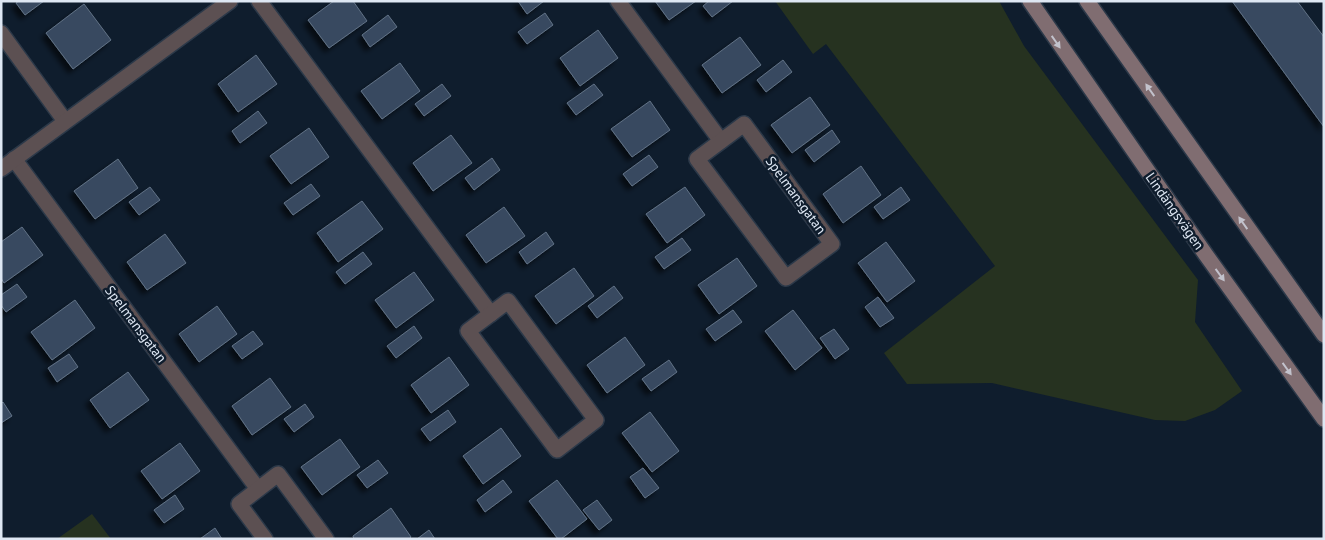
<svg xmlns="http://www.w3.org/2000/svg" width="1325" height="540" font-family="'PT Sans',sans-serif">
	<defs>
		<filter id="shadow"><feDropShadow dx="-4.5" dy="4.5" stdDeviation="2.5" flood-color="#0009"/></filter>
	</defs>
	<rect width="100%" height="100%" fill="#0f1d2d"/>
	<g fill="#263220">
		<path d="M 775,1 L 999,1 L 1024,46 L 1198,280 L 1195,322 L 1242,391 L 1215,410 L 1185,421 L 1155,420 L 992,383 L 907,384 L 884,353 L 995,266 L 826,44 L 813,54 Z"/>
		<path d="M 92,514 L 111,539 L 57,539 Z"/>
	</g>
	<g fill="#394a60" stroke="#617286" filter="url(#shadow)">
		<path d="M 19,1 L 44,1 L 25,15 L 16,3 Z"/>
		<path d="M 334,1 L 353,1 L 367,21 L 329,48 L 308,20 Z"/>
		<path d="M 518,1 L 544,1 L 527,14 Z"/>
		<path d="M 655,1 L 696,1 L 669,20 Z"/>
		<path d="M 709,1 L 733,1 L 712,17 L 703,6 Z"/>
		<path d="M 1232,1 L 1297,1 L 1324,37 L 1324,127 Z"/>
		<path d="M 84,4 L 111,40 L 73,69 L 46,33 Z"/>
		<path d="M 545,13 L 553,25 L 527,44 L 518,32 Z"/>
		<path d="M 388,15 L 397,27 L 370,47 L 362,35 Z"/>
		<path d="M 598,30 L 618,58 L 580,86 L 560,58 Z"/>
		<path d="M 740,37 L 761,65 L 722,93 L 702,65 Z"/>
		<path d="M 256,55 L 277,84 L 238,112 L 218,84 Z"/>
		<path d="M 783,60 L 792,72 L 766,92 L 757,80 Z"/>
		<path d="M 400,63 L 420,91 L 382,119 L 361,91 Z"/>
		<path d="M 442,84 L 451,96 L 424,116 L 415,104 Z"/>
		<path d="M 594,84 L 603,95 L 576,115 L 567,103 Z"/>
		<path d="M 810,97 L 830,125 L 792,153 L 771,125 Z"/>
		<path d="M 650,101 L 670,130 L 632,157 L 611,129 Z"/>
		<path d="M 258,111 L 267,123 L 240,143 L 232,131 Z"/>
		<path d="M 309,128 L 329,157 L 291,184 L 270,156 Z"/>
		<path d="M 832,130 L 840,142 L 814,162 L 805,150 Z"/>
		<path d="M 451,135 L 472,163 L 433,191 L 413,163 Z"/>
		<path d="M 649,155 L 658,167 L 632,186 L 623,174 Z"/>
		<path d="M 492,158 L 500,170 L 474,190 L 465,178 Z"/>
		<path d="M 118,159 L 138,188 L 95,219 L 74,191 Z"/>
		<path d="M 861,166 L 881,195 L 843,223 L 823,194 Z"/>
		<path d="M 311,184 L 320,196 L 293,215 L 284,203 Z"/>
		<path d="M 150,187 L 160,200 L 139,215 L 129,202 Z"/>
		<path d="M 685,187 L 705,215 L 667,243 L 646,214 Z"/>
		<path d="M 901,187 L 910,200 L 883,219 L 874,207 Z"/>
		<path d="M 362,201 L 383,229 L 338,262 L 317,233 Z"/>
		<path d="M 504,207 L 525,236 L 486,263 L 466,235 Z"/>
		<path d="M 22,227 L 43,255 L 4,283 L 1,278 L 1,242 Z"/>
		<path d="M 546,232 L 554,244 L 527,264 L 519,252 Z"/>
		<path d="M 165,234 L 186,263 L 147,290 L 127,262 Z"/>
		<path d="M 682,238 L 691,250 L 664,269 L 655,257 Z"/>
		<path d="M 886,242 L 915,281 L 887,302 L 858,263 Z"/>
		<path d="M 363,252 L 372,264 L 345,284 L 336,272 Z"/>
		<path d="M 737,258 L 757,286 L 719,314 L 698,285 Z"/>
		<path d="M 574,268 L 594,296 L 556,324 L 535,296 Z"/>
		<path d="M 414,272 L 434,300 L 396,328 L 375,300 Z"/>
		<path d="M 17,284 L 27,297 L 6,312 L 1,305 L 1,295 Z"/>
		<path d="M 614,286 L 623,298 L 597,318 L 588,306 Z"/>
		<path d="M 878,297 L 894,318 L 880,327 L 865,307 Z"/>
		<path d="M 75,300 L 95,328 L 52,360 L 31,332 Z"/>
		<path d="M 217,306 L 237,334 L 199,362 L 179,334 Z"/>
		<path d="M 733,310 L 742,322 L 715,341 L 706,329 Z"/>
		<path d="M 793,310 L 822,348 L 795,370 L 765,331 Z"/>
		<path d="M 414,326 L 422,338 L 396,358 L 387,346 Z"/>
		<path d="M 834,329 L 849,349 L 835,359 L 820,338 Z"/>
		<path d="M 253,331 L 263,344 L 242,359 L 232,346 Z"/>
		<path d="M 625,337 L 645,365 L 607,393 L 587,365 Z"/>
		<path d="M 69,354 L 78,367 L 57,382 L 48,368 Z"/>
		<path d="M 449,357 L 469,385 L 431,413 L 411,385 Z"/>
		<path d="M 669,360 L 677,372 L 651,391 L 642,379 Z"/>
		<path d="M 128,372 L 149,400 L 110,428 L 90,400 Z"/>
		<path d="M 270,378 L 291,407 L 252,435 L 232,406 Z"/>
		<path d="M 3,402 L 12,416 L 1,423 L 1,404 Z"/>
		<path d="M 305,404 L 314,417 L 294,432 L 284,419 Z"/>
		<path d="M 448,410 L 456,422 L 430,441 L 421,429 Z"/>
		<path d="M 650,412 L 679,451 L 652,472 L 622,433 Z"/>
		<path d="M 501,428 L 521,456 L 483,484 L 463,456 Z"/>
		<path d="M 340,439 L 360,467 L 322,495 L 301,467 Z"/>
		<path d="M 180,443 L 200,471 L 162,499 L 141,471 Z"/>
		<path d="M 378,460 L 388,473 L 367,488 L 357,475 Z"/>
		<path d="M 643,468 L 659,488 L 645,498 L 630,477 Z"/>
		<path d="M 503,480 L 512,492 L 485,512 L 477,500 Z"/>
		<path d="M 557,480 L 587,519 L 561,539 L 558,539 L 529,501 Z"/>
		<path d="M 175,495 L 184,509 L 164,523 L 154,510 Z"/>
		<path d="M 597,500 L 612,520 L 599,530 L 583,510 Z"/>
		<path d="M 391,508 L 411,537 L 409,539 L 354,539 L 353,536 Z"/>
		<path d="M 215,528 L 222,539 L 200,539 Z"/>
		<path d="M 429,530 L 435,539 L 417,539 Z"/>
	</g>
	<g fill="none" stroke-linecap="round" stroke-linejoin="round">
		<g stroke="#2c3949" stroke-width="18">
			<g id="street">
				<path d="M 259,1 L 491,314"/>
				<path d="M 618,1 L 721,141"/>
				<path d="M 1,33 L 65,121"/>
				<path d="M 744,124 L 832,244 L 786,278 L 697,159 Z"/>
				<path d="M 14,159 L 258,489"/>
				<path d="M 1,169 L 230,1"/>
				<path d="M 508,301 L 596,420 L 557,450 L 468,331 Z"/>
				<path d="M 265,539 L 239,504 L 278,474 L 326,539"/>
			</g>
		</g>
		<g stroke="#2c3949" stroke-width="18">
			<g id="secondary">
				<path d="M 1030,1 L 1206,255 L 1324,419"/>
				<path d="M 1087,1 L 1324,335"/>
			</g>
		</g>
		<use href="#street" stroke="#5c5052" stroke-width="15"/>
		<use href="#secondary" stroke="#806d71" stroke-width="15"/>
	</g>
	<defs><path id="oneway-solid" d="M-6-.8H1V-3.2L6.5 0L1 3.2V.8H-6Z" transform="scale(1.25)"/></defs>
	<g fill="#c2c2cc">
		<use href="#oneway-solid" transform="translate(1056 42) rotate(55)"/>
		<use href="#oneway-solid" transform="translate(1150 90) rotate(-125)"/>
		<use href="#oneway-solid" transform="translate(1243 223) rotate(-125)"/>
		<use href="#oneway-solid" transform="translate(1220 275) rotate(54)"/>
		<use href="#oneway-solid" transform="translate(1287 369) rotate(54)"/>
	</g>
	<g text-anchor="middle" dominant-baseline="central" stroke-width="5" stroke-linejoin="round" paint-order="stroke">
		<g font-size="14" fill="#dee7f3" stroke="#0f1d2d">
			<text transform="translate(796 195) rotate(54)">Spelmansgatan</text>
			<text transform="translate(1175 211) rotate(55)">Lindängsvägen</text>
			<text transform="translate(136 324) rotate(53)">Spelmansgatan</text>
		</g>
	</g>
	<rect width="1325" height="540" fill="none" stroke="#dee7f3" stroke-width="5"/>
</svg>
